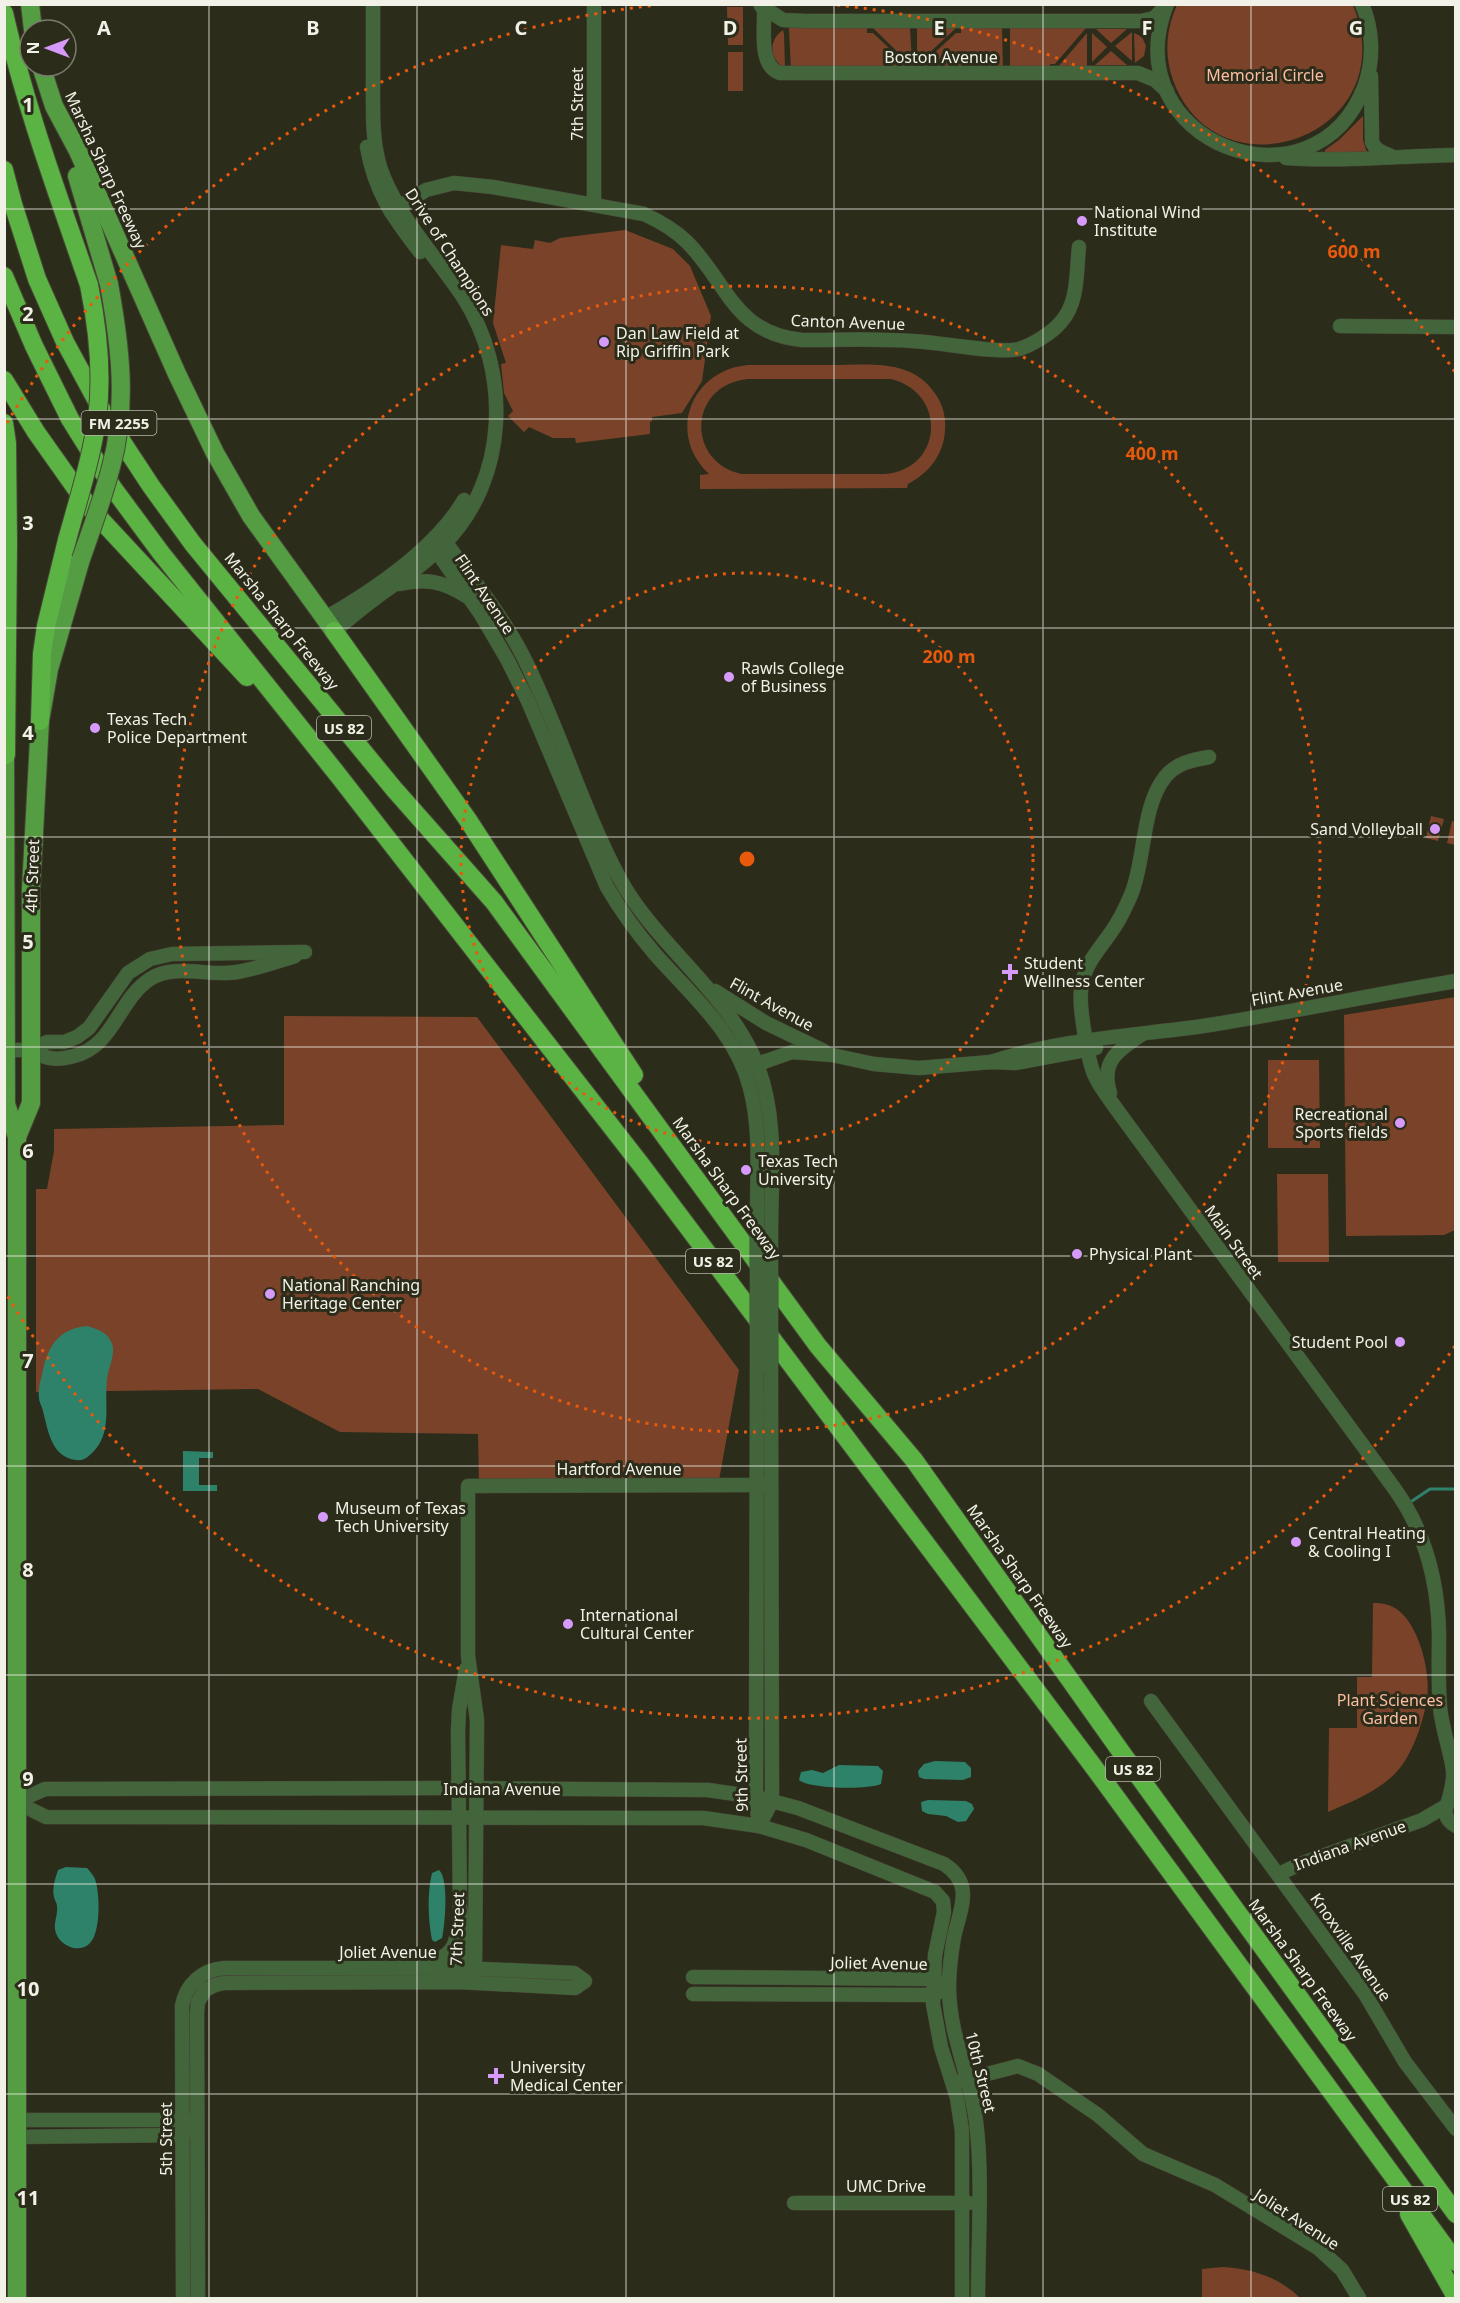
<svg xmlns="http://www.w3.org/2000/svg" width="1460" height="2303" font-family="'Noto Sans',sans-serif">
	<rect width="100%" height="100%" fill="#2c2c1b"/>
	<g fill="#7a4329" fill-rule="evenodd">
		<path d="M 1177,5 L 1353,5 C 1406,136 1217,202 1173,80 C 1164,55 1166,29 1177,5 Z"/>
		<path d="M 727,7 L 743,7 L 743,45 L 728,45 Z"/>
		<path d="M 789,28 L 867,28 L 867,33 L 873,33 L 910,68 L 791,70 Z"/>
		<path d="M 873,28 L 910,28 L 912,64 L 910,64 Z"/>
		<path d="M 917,28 L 955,28 L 955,29 L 917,64 Z"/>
		<path d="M 961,28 L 1002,28 L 1003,69 L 917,69 L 956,33 L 961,33 Z"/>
		<path d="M 1010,28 L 1086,28 L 1055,64 L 1050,64 L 1051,69 L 1010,69 Z"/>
		<path d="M 1096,29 L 1127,29 L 1111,43 Z"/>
		<path d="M 783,30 L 784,34 L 785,68 C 769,59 768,40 783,30 Z"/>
		<path d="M 1132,32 L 1132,61 L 1115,46 Z"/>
		<path d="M 1087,33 L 1087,69 L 1057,68 Z"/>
		<path d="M 1092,33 L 1107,47 L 1092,62 Z"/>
		<path d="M 1134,33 L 1142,37 L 1146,46 L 1144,56 L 1135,63 Z"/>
		<path d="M 1111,51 L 1127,65 L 1095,65 Z"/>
		<rect x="728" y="52" width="15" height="39"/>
		<path d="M 1363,116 L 1363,140 L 1367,153 L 1325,153 L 1325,150 L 1339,140 Z"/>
		<path d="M 625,230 L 673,249 L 690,266 L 711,316 L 702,381 L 682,413 L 652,417 L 652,421 L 650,422 L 650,434 L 576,443 L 575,438 L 553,438 L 529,427 L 524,432 L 508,416 L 513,411 L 504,393 L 501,364 L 506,363 L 493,323 L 501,245 L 533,249 L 535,240 L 550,243 L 560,238 Z"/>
		<path d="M 748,365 C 776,365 804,365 831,365 C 869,365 913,358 936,395 C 943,405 946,417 945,430 C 944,454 929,473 908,484 L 907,488 L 700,489 L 700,475 L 709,474 C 666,434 691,370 748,365 ZM 891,379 C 948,393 943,470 884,474 L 741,474 C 684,460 690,384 748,379 Z"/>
		<path d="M 1431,816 L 1444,819 L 1438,841 L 1426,838 Z"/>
		<path d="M 1452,821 L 1455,822 L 1455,845 L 1447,843 Z"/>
		<path d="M 1455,997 L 1455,1230 L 1444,1235 L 1346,1236 L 1344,1015 Z"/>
		<path d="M 284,1016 L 477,1017 L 739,1370 L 719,1480 L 479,1482 L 478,1434 L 340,1432 L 258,1389 L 36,1392 L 36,1189 L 47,1189 L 54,1151 L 54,1129 L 284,1125 Z"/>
		<path d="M 1268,1060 L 1319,1060 L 1320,1148 L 1268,1148 Z"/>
		<path d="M 1277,1174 L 1328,1174 L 1329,1262 L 1278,1262 Z"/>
		<path d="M 1373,1603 C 1381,1603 1388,1604 1395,1608 C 1419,1623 1431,1672 1427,1699 C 1424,1718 1416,1743 1406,1759 C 1389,1788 1357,1799 1328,1812 L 1329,1728 L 1357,1728 L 1357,1677 L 1372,1677 Z"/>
		<path d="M 1223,2267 C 1252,2269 1279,2277 1300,2298 L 1202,2298 L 1202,2269 Z"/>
	</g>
	<g fill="#2f826a">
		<path d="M 87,1326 C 97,1329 108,1332 112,1344 C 116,1353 108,1369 107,1379 C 104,1405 113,1433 92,1453 C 87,1458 83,1461 76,1460 C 51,1457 48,1430 43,1411 C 42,1406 39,1402 39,1398 C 38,1390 40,1382 42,1375 C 47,1348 57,1329 87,1326 Z"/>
		<path d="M 183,1451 L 213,1452 L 213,1458 L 199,1458 L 199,1485 L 217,1485 L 217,1491 L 183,1491 Z"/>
		<path d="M 935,1761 L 965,1762 L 971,1768 L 971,1777 L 963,1780 L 924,1779 L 919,1777 L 918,1771 L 924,1764 Z"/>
		<path d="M 839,1765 L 878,1766 L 883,1771 L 881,1784 C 867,1790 810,1789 799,1780 L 801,1772 L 812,1770 L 823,1773 Z"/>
		<path d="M 928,1800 L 966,1801 L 972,1804 L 974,1809 L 966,1821 L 958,1822 L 946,1816 L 928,1814 L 922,1811 L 921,1802 Z"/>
		<path d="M 66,1867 L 87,1868 C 90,1871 93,1875 95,1879 C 100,1893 101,1932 90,1943 C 79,1955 57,1945 55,1929 C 54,1922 58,1914 57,1906 C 57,1903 55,1901 54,1897 C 52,1888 55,1879 58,1870 Z"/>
		<path d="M 439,1870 C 449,1878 445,1925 442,1938 L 435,1942 L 432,1940 C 428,1919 427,1894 432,1873 Z"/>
	</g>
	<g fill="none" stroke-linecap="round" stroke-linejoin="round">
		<path stroke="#2f826a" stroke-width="3" d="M 1409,1503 L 1430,1489 L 1456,1489"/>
		<g stroke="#484838" stroke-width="15">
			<g id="minor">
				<path d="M 1167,4 C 1112,143 1315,219 1365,85 C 1374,59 1373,30 1362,4"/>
				<path d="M 761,6 L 783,20 L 805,21 L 1141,21 L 1154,18 L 1165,7"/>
				<path d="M 764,10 C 765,28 758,66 780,73 L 1138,73 L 1155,80 L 1167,91"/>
				<path d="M 1371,76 L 1372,142 C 1376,151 1382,152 1391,156"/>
				<path d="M 367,147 C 375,192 392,216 420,252"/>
				<path d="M 1286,158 C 1342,162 1399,156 1456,155"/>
				<path d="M 594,204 L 594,4"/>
				<path d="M 391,212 L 426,190 L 454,183 L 493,187 L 644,214 C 659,221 675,230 687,242 C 728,283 733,333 802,340 C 839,340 876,338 913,341 C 939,342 996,354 1019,349 C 1032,345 1052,333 1061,322 C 1079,302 1076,272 1079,247"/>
				<path d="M 1340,326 L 1456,327"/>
				<path d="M 435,540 L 446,543 C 473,580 502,615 523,656 C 560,729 582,809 621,881 C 659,948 730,994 758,1067 C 778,1120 771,1179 771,1234"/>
				<path d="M 435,540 L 437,552 L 480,613 L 507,659 L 528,701 L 607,887 C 621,911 637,933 655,954 C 691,995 736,1032 750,1088 C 761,1129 757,1173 757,1216"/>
				<path d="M 399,584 C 425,578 443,581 466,596"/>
				<path d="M 325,618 C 373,591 436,548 464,500"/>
				<path d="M 334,631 C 348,620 362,608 377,597 C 400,580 424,565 444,544 C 509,479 511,371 463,297 C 435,255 396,215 380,167 C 372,140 373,114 373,86 C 373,59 373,32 373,4"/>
				<path d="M 1209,757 C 1192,760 1176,763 1165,777 C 1141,808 1146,858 1131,895 C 1127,904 1122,915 1117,923 C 1103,947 1083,962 1081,991 C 1079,1006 1088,1063 1095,1076 C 1099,1086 1107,1095 1112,1103 L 1394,1488 C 1425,1531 1438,1582 1439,1634 C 1439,1659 1438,1683 1440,1707 C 1442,1729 1450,1749 1453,1770 C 1454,1781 1451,1792 1448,1802"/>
				<path d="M 715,991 L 766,1023 L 824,1051"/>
				<path d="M 4,1050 L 30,1050 L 47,1042 L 64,1042 L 77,1037 L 89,1028 L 128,973 L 150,959 L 172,954 L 305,952"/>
				<path d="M 30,1050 C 47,1059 55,1061 74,1056 C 114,1046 118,1000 150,979 C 175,963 209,977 237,972 C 256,969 276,962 295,956"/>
				<path d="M 991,1062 C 1059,1039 1132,1036 1203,1026 C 1287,1013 1371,995 1456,981"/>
				<path d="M 749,1067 L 792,1052 L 832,1055 L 874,1064 L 919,1068 L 991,1062 L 1016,1063 L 1096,1048"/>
				<path d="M 1110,1093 C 1100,1062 1118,1050 1141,1035"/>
				<path d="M 757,1370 L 756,1797 L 759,1826"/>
				<path d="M 1151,1701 L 1365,1994 L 1405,2062 L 1456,2129"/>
				<path d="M 1449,1801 C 1443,1811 1445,1820 1456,1826"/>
				<path d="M 16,1802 L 45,1789 L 458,1788 L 708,1790 L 756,1797 L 798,1808 L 944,1864 C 975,1884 960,1909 954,1937 C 951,1954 949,1970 949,1987 C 949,2034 970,2075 976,2121 C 983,2176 978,2242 978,2298"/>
				<path d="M 16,1802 L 46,1817 L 671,1818 L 703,1818 L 759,1826 L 806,1840 L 935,1892 L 943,1901 L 944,1912 L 935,1955 L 933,2004 L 941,2047 L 957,2098 L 962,2131 L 962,2298"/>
				<path d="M 759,1826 L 772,1801 L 771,1389"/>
				<path d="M 1279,1874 L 1300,1864 L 1422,1820 L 1446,1806"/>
				<path d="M 424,1961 C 442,1961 455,1952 457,1933"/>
				<path d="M 464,1976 C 458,1954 465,1930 460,1907 L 458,1731 L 459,1710 L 466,1669"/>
				<path d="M 470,1976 L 475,1968 L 477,1720 L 468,1656 L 468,1486 L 771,1485"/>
				<path d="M 693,1977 L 933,1979 L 939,1982"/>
				<path d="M 693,1994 L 933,1995 L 939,1992"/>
				<path d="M 960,2081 L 1018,2066 L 1038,2074 L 1098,2115 L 1143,2154 L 1215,2185 L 1318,2248 L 1342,2270 L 1359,2298"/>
				<path d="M 17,2120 L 189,2120"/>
				<path d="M 17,2137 L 182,2135 L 187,2131"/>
				<path d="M 794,2203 L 969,2203"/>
				<path d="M 183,2298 L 182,2006 C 186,1984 202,1970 224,1968 L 462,1968 L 574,1973 L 585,1981 L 575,1988 L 457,1982 L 224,1983 L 215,1985 L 205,1990 L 198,2002 L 197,2012 L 198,2298"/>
			</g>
		</g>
		<g stroke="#484838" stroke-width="20">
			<g id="major">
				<path d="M 30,4 L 33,30"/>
				<path d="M 41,66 L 54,106 L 78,151 L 177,374 L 215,453 L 251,516 L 334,631"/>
				<path d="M 77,176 L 109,284"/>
				<path d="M 5,741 L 6,1104 L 17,1137 L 17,2298"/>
				<path d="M 17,1137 L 31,1103 L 31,889 L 40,721 L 49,669 L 81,559"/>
			</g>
		</g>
		<g stroke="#484838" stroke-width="20">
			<g id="highway">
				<path d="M 4,13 C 25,106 58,195 89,285"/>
				<path d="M 4,170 L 13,204 L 37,279 L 65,342 L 105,416 L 151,486 L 193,544 L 394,789 L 494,902 L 818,1346 L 914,1460 L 1124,1756 L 1456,2214"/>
				<path d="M 4,276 L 34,346 L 70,419 L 113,488 L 161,553 L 338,775 L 642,1166 L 1093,1766 L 1456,2262"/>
				<path d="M 4,380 L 36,432 L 89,507 L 247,677"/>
				<path d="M 4,423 L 7,443 L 8,542 L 6,755"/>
				<path d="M 334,631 L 468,820 L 634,1075"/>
				<path d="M 40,721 L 42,654 L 46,626 L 67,540"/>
				<path d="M 1409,2214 L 1456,2297"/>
			</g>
		</g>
		<use href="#minor" stroke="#43653b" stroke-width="14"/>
		<use href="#major" stroke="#559d43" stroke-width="18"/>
		<use href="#highway" stroke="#5bb344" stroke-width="18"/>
		<g stroke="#484838" stroke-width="15" stroke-linecap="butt">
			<g id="minor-bridge">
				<path d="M 757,1370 L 757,1216"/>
				<path d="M 771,1389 L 771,1234"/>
			</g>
		</g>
		<g stroke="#484838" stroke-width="20" stroke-linecap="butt">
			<path id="major-bridge" d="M 81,559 C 92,528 103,498 111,467 C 128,406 120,344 109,284"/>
		</g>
		<g stroke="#484838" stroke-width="20" stroke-linecap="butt">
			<path id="highway-bridge" d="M 67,540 C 78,500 91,460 97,419 C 103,374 98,329 89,285"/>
		</g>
		<use href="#minor-bridge" stroke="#43653b" stroke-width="14"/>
		<use href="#major-bridge" stroke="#559d43" stroke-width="18"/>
		<use href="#highway-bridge" stroke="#5bb344" stroke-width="18"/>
	</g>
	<path fill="none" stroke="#f1f1e7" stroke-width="1.5" stroke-opacity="0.55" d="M 209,4 L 209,2298M 417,4 L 417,2298M 626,4 L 626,2298M 834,4 L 834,2298M 1043,4 L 1043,2298M 1251,4 L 1251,2298M 4,209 L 1456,209M 4,419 L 1456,419M 4,628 L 1456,628M 4,837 L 1456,837M 4,1047 L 1456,1047M 4,1256 L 1456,1256M 4,1466 L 1456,1466M 4,1675 L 1456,1675M 4,1884 L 1456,1884M 4,2094 L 1456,2094"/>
	<g fill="none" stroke="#e8590c" stroke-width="3" stroke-dasharray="3 6">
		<circle cx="747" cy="859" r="286"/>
		<circle cx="747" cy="859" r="573"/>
		<path d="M1455 1346A859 859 0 0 1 7 1295M7 423A859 859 0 0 1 657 5M837 5A859 859 0 0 1 1455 372"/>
	</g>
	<g fill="#d69bfa" stroke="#2c2c1b" stroke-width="2">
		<circle cx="1082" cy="221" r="6"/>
		<circle cx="604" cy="342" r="6"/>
		<circle cx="729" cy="677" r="6"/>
		<circle cx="95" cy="728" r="6"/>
		<circle cx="1435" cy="829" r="6"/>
		<path d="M1007 963h6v6h6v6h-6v6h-6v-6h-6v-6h6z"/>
		<circle cx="1400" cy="1123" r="6"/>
		<circle cx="746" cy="1170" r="6"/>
		<circle cx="1077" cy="1254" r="6"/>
		<circle cx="270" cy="1294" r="6"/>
		<circle cx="1400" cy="1342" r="6"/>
		<circle cx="323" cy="1517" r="6"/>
		<circle cx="1296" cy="1542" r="6"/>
		<circle cx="568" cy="1624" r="6"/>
		<path d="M493 2067h6v6h6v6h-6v6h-6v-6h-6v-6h6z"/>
	</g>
	<g text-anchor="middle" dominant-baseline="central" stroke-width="6" stroke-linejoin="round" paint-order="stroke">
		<g fill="#2c2c1b" stroke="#b6b6aa" stroke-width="1.5">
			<rect x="81.5" y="411" width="75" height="24" rx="4.5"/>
			<rect x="317" y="716" width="54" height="24" rx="4.5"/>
			<rect x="686" y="1249" width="54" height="24" rx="4.5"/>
			<rect x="1106" y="1757" width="54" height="24" rx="4.5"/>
			<rect x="1383" y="2187" width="54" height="24" rx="4.5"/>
		</g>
		<g font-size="15" font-weight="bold" fill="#f1f1e7">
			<text x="119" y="423">FM 2255</text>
			<text x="344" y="728">US 82</text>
			<text x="713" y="1261">US 82</text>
			<text x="1133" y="1769">US 82</text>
			<text x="1410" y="2199">US 82</text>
		</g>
		<g font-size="16" fill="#f1f1e7" stroke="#2c2c1b">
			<text x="941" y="57">Boston Avenue</text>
			<text transform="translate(577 104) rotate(-90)">7th Street</text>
			<text transform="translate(106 170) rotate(65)">Marsha Sharp Freeway</text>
			<text transform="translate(450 252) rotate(57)">Drive of Champions</text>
			<text transform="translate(848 322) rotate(2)">Canton Avenue</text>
			<text transform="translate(485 594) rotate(56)">Flint Avenue</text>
			<text transform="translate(282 621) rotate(51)">Marsha Sharp Freeway</text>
			<text transform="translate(32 876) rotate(-88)">4th Street</text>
			<text transform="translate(1297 992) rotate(-10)">Flint Avenue</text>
			<text transform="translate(772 1004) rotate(29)">Flint Avenue</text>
			<text transform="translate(727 1188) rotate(54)">Marsha Sharp Freeway</text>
			<text transform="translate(1234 1242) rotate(54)">Main Street</text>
			<text x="619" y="1469">Hartford Avenue</text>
			<text transform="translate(1020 1576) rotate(55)">Marsha Sharp Freeway</text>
			<text transform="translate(741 1775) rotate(-91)">9th Street</text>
			<text x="502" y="1789">Indiana Avenue</text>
			<text transform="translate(1350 1845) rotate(-20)">Indiana Avenue</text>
			<text transform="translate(457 1929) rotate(-88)">7th Street</text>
			<text transform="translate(1351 1947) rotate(55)">Knoxville Avenue</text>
			<text x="388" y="1952">Joliet Avenue</text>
			<text transform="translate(879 1963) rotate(1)">Joliet Avenue</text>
			<text transform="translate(1303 1970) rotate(54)">Marsha Sharp Freeway</text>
			<text transform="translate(981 2072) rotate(76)">10th Street</text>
			<text transform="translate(166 2139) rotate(-90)">5th Street</text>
			<text x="886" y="2186">UMC Drive</text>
			<text transform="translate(1297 2219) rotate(33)">Joliet Avenue</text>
		</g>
		<g font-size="16" fill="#fdbda0" stroke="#2c2c1b">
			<text x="1265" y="75">Memorial Circle</text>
			<text x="1390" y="1700">Plant Sciences<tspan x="1390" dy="18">Garden</tspan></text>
		</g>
		<g font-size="16" fill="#f1f1e7" stroke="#2c2c1b" text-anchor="start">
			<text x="1094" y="212">National Wind<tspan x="1094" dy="18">Institute</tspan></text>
			<text x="616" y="333">Dan Law Field at<tspan x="616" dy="18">Rip Griffin Park</tspan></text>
			<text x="741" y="668">Rawls College<tspan x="741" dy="18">of Business</tspan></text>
			<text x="107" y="719">Texas Tech<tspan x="107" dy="18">Police Department</tspan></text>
			<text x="1423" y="829" text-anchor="end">Sand Volleyball</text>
			<text x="1024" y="963">Student<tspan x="1024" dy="18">Wellness Center</tspan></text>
			<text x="1388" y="1114" text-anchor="end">Recreational<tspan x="1388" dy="18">Sports fields</tspan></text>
			<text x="758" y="1161">Texas Tech<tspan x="758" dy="18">University</tspan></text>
			<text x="1089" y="1254">Physical Plant</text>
			<text x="282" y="1285">National Ranching<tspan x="282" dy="18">Heritage Center</tspan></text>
			<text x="1388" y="1342" text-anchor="end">Student Pool</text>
			<text x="335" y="1508">Museum of Texas<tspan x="335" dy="18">Tech University</tspan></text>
			<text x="1308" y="1533">Central Heating<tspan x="1308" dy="18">&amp; Cooling I</tspan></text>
			<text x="580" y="1615">International<tspan x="580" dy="18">Cultural Center</tspan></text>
			<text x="510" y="2067">University<tspan x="510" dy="18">Medical Center</tspan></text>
		</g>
	</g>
	<g font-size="20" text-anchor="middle" font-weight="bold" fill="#f1f1e7" stroke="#2c2c1b" stroke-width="6" stroke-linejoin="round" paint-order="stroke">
		<text x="104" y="35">A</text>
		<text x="313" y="35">B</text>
		<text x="521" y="35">C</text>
		<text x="730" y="35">D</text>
		<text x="939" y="35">E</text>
		<text x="1147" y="35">F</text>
		<text x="1356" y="35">G</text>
		<text x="28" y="112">1</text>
		<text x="28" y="321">2</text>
		<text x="28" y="530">3</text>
		<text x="28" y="740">4</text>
		<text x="28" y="949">5</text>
		<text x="28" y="1158">6</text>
		<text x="28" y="1368">7</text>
		<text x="28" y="1577">8</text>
		<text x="28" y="1786">9</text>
		<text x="28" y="1996">10</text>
		<text x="28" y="2205">11</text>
	</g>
	<circle cx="747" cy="859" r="9" fill="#e8590c" stroke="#2c2c1b" stroke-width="3"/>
	<g font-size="18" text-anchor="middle" font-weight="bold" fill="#e8590c" stroke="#2c2c1b" stroke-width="6" stroke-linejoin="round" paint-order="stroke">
		<text x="1354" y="258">600 m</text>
		<text x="1152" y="460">400 m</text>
		<text x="949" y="663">200 m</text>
	</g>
	<rect width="1460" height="2303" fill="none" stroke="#f1f1e7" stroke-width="12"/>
	<g transform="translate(48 48) rotate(270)"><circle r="28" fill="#2c2c1b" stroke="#7b7b6d" stroke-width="1.5"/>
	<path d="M0-4.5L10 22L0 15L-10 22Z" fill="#d69bfa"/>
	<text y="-9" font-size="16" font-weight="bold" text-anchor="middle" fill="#f1f1e7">N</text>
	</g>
</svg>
